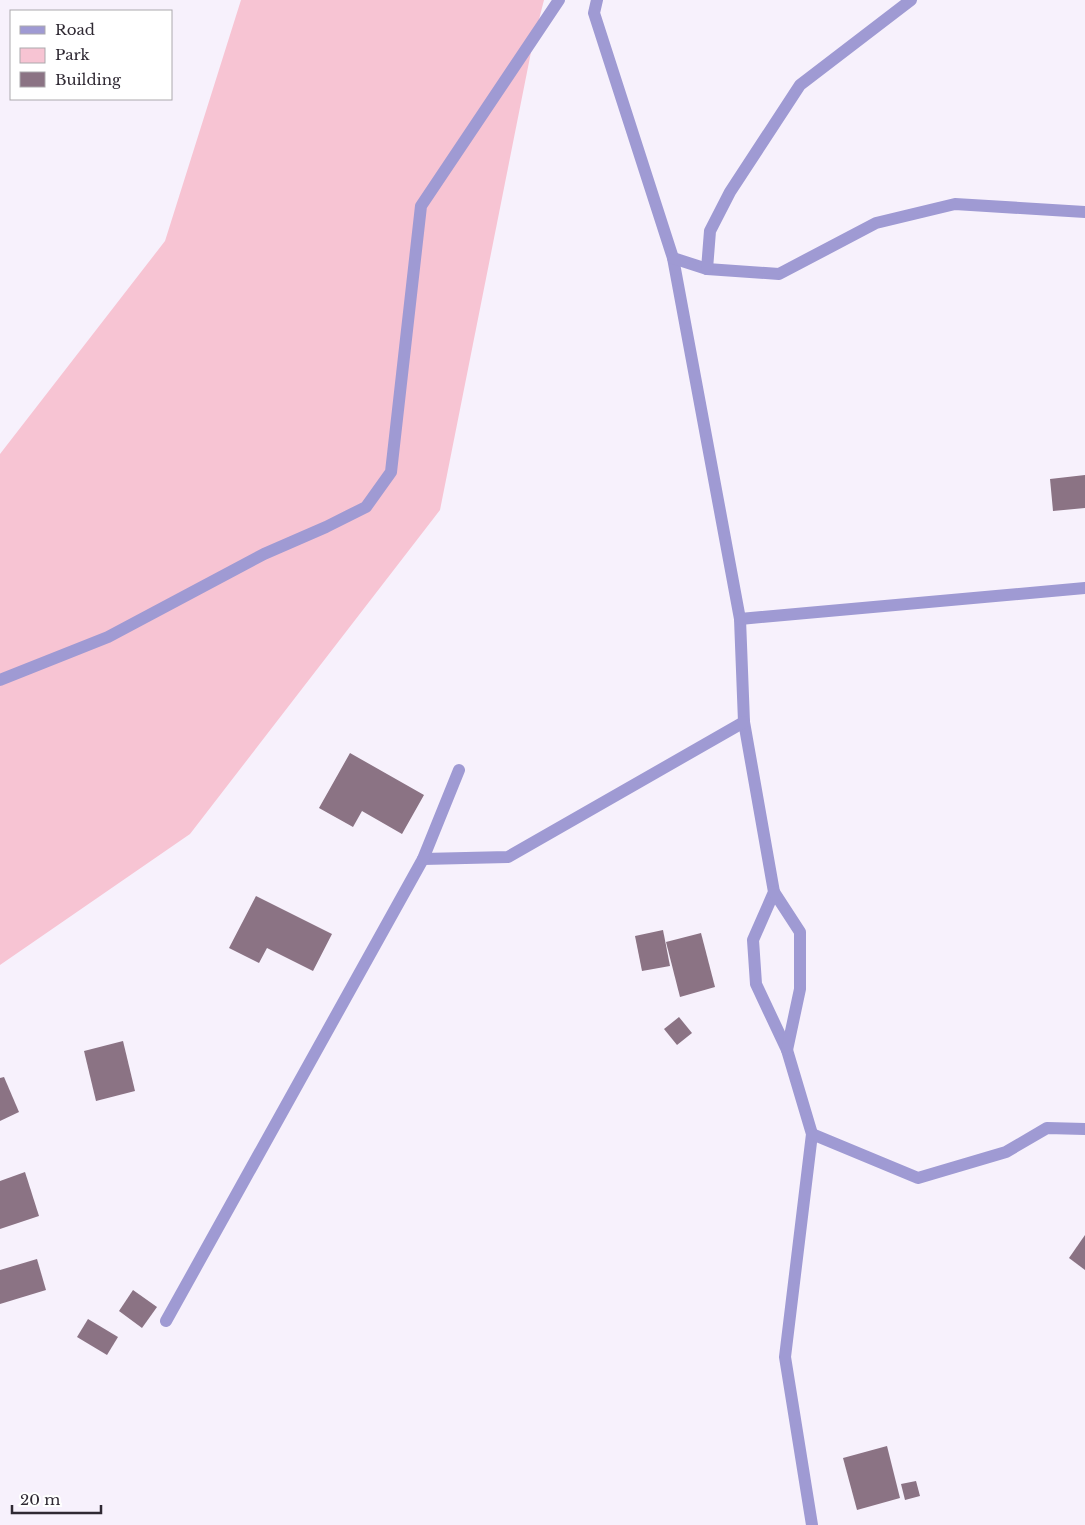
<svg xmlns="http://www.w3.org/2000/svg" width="1085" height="1525" font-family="'Libre Baskerville',serif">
	<rect width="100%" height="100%" fill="#f7f1fc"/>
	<path fill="#f7c4d3" d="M 241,0 L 544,0 L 532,47 L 440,510 L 190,834 L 0,965 L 0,454 L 165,241 Z"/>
	<g fill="#8b7384">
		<path d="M 1085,475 L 1085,508 L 1053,511 L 1050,479 Z"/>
		<path d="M 350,753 L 424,795 L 402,834 L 362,811 L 353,827 L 319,808 Z"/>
		<path d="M 256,896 L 332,934 L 313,971 L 267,948 L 259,963 L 229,948 Z"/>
		<path d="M 663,930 L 670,966 L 642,971 L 635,936 Z"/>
		<path d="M 701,933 L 715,987 L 680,997 L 666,942 Z"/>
		<path d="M 679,1017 L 692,1033 L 677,1045 L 664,1029 Z"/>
		<path d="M 123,1041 L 135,1091 L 96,1101 L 84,1051 Z"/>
		<path d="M 4,1077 L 19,1112 L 0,1121 L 0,1078 Z"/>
		<path d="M 25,1172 L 39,1216 L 0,1229 L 0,1181 Z"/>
		<path d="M 1085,1235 L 1085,1270 L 1069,1258 Z"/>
		<path d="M 37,1259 L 46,1290 L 0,1304 L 0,1270 Z"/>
		<path d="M 133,1290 L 157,1307 L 142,1328 L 119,1311 Z"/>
		<path d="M 88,1319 L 118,1337 L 107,1355 L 77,1337 Z"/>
		<path d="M 887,1446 L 900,1498 L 857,1510 L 843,1458 Z"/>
		<path d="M 916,1481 L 920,1496 L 905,1500 L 901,1484 Z"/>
	</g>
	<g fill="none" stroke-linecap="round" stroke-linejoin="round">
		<g stroke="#9f9ad3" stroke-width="12">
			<path d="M 597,0 L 594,13 L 673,258 L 740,619 L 744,722 L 774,892 L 753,940 L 756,984 L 787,1050 L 812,1134 L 785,1357 L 812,1525"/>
			<path d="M 673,258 L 707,269 L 779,274 L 876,223 L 955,204 L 1085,212"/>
			<path d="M 707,269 L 710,231 L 730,192 L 800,85 L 911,0"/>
			<path d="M 740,619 L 1085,588"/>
			<path d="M 0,680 L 108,637 L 264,554 L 326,527 L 366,507 L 391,472 L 421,206 L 559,0"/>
			<path d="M 423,859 L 508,857 L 744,722"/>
			<path d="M 774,892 L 800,932 L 800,989 L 787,1050"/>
			<path d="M 812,1134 L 918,1178 L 1006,1152 L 1047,1128 L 1085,1129"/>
			<path d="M 166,1321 L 423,859 L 459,770"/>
		</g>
	</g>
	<rect x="10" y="10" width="162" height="90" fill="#ffffff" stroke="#aca9ad"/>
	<rect x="20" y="26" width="25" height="8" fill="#9f9ad3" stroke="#aca9ad"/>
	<text x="55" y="35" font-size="15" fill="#2f2933">Road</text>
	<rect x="20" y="48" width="25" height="15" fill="#f7c4d3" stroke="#aca9ad"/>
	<text x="55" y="60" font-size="15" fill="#2f2933">Park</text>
	<rect x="20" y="72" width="25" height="15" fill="#8b7384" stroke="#aca9ad"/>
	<text x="55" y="85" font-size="15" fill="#2f2933">Building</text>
	<path d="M12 1505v8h89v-8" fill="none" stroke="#2f2933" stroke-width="2.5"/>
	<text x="20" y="1505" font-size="15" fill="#2f2933" stroke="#ffffff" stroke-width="4" paint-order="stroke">20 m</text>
</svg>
